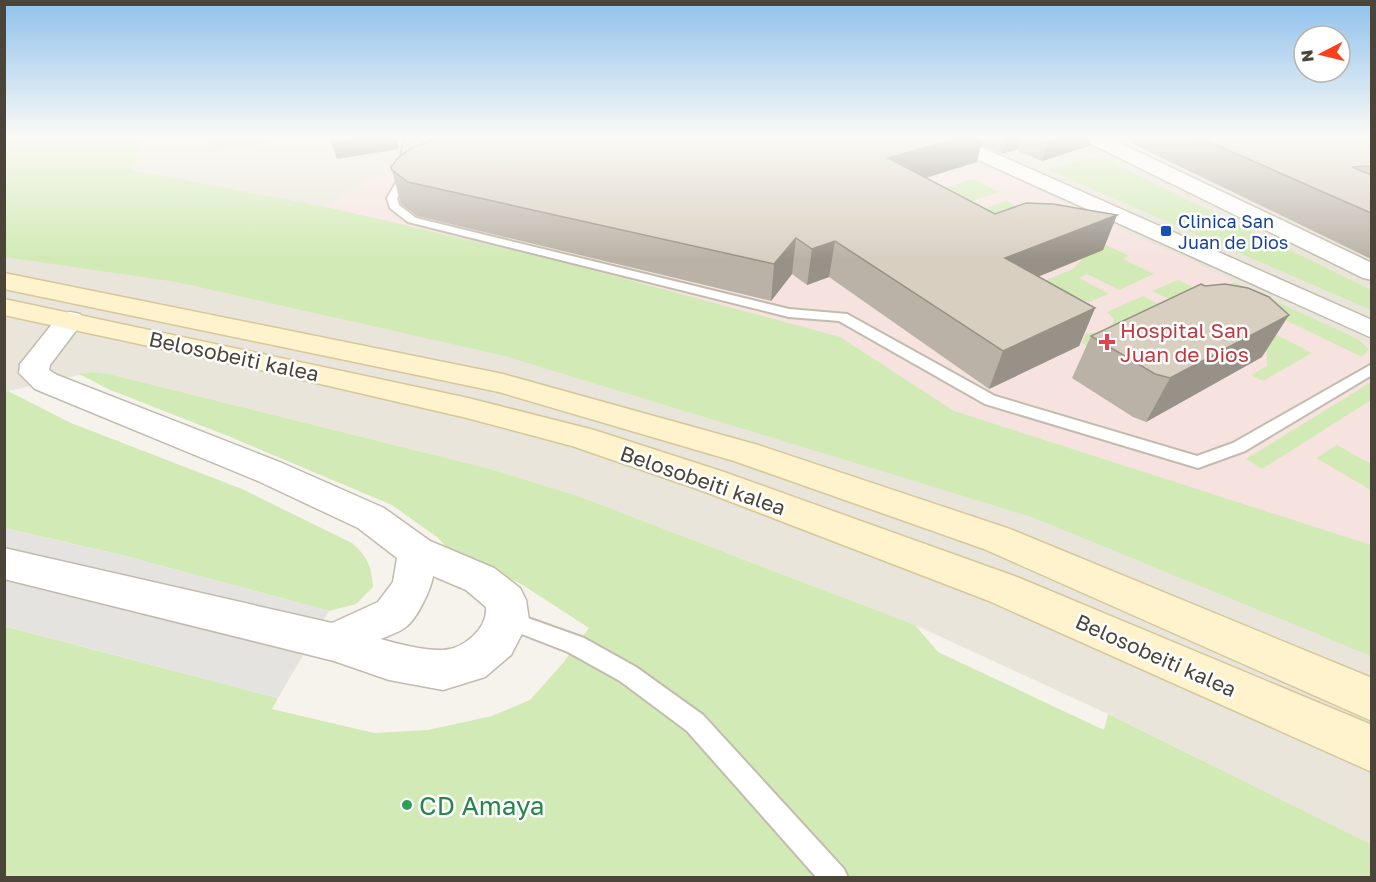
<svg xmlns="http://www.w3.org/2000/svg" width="1376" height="882" font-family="'Golos Text',sans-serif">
	<rect width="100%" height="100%" fill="#f6f3ec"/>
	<path fill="#eae5da" d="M 4,136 L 1371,136 L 1371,844 L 1108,714 L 915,625 L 578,496 L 487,468 L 109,374 L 92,372 L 5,392 Z"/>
	<path fill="#f6e3e0" d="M 535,136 L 921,136 L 1371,345 L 1371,545 L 954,411 L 840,337 L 555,260 L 326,207 L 364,181 Z"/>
	<g fill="#d2eab5">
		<path d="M 5,136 L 142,136 L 131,170 L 326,207 L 555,260 L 840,337 L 954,411 L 1371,545 L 1371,656 L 1032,517 L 505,356 L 177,282 L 5,257 Z"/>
		<path d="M 209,136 L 295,136 L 296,138 L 209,152 Z"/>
		<path d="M 1099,156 L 1371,290 L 1371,310 L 1048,170 Z"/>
		<path d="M 973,179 L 999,192 L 929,215 L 904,201 Z"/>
		<path d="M 1006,201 L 1057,226 L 1063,224 L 1129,256 L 1123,259 L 1154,274 L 1119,290 L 1087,274 L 1079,278 L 1109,294 L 1089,302 L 1077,298 L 1005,297 L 1073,269 L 1083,258 L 971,213 Z"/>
		<path d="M 1178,280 L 1253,317 L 1247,320 L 1312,353 L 1263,381 L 1251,375 L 1267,366 L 1267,352 L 1261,345 L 1105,357 L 1082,343 L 1086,333 C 1098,333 1110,333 1114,319 L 1107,312 L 1143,296 L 1173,312 L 1183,306 L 1152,291 Z"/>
		<path d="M 1234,282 L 1358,339 L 1369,349 L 1362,357 L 1221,289 Z"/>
		<path d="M 92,372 L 109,374 L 487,468 L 578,496 L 915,625 L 938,652 L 1104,730 L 1108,714 L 1371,844 L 1371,877 L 5,877 L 4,626 L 278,698 L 272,709 L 374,733 L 428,730 L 492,716 L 530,700 L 563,663 L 589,628 L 521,584 L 450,551 L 437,537 L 392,505 L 228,436 L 108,389 L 79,374 Z"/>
		<path d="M 1371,382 L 1371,400 L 1262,469 L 1246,459 Z"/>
		<path d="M 8,391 L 71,423 L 242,489 L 352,543 C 367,556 372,567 373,587 L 356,604 L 329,611 L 121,555 L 5,528 L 4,392 Z"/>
		<path d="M 1337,445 L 1371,464 L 1371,490 L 1316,458 Z"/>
	</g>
	<path fill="#e5e3e0" d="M 4,528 L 121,555 L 329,611 L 278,698 L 5,626 Z"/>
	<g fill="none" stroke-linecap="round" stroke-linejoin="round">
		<g stroke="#c2bbae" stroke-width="4">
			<g id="service">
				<path d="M 413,173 L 418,176 L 405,185 L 397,198 L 399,205 L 416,218 L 789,309 L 847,314 L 995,396 L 1197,456 L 1233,443 L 1372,364 L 1372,375 L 1245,451 L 1198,468 L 985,404 L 839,321 L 789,317 L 408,222 L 390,208 L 387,198 L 397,181 Z"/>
				<path d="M 508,611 L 584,638 L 636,667 L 703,715 L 844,869 L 848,878 L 817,878 L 687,731 L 620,681 L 568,652 L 501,626 L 498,620 L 501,614 Z"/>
			</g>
		</g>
		<g stroke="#c2bbae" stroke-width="3">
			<g id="minor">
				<path d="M 932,136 L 956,136 L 1372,320 L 1372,338 L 934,140 Z"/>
				<path d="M 1081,136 L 1105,136 L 1372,263 L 1372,280 L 1363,278 L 1083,140 Z"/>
				<path d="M 70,312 L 80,314 L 84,320 L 50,365 L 49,370 L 57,375 L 282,463 L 384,508 L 430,541 L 494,568 L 520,588 L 526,600 L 529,620 L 511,655 L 485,677 L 443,690 L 389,680 L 334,661 L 4,579 L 4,548 L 332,623 L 378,602 L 393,582 L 397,558 L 358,528 L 258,481 L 35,389 L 19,373 L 20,364 L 25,358 L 60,314 ZM 433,576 L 466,590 L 486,607 C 488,628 464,649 443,650 C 427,651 397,644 381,639 C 389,635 401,632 407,626 C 418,617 431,589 433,576 Z"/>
			</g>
		</g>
		<g stroke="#d6c79b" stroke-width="3">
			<g id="secondary">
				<path d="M 4,273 L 503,374 L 758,445 L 1010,529 L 1372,678 L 1372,721 L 984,549 L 734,461 L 499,392 L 4,289 Z"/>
				<path d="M 4,299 L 468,398 L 594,430 L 724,472 L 1017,577 L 1372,725 L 1372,772 L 989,601 L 700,490 L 572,446 L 467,418 L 256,369 L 4,315 Z"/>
			</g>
		</g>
		<use href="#service" fill="#fff" fill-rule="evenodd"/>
		<use href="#minor" fill="#fff" fill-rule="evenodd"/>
		<use href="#secondary" fill="#fff3cd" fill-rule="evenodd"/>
	</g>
	<g fill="#bab2a6">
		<path d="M 408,136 L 1093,136 L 1089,146 L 1042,161 L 1018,151 L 1018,149 L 1002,154 L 981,145 L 977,162 L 925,178 L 995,214 L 1117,215 L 1103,250 L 1038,277 L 1095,308 L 1079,346 L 989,389 L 829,277 L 807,285 L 792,274 L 771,301 L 417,216 L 401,204 L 391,167 L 400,156 L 410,139 Z"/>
		<path d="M 1111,136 L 1371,136 L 1371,259 L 1117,136 Z"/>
		<path d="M 1091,336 L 1262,357 L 1146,422 L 1133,417 L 1072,378 Z"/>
	</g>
	<g fill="#979187">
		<path d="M 369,136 L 396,136 L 399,149 L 337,159 L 331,142 Z"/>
		<path d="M 410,136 L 544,136 L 412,146 Z"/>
		<path d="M 966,136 L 983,136 L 977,162 L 882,191 L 888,158 Z"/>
		<path d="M 1007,136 L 1022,136 L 1018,149 L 1002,154 Z"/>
		<path d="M 1050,136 L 1093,136 L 1089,146 L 1042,161 Z"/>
		<path d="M 1117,215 L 1103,250 L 993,295 L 1005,258 Z"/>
		<path d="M 796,238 L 792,274 L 771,301 L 774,264 Z"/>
		<path d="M 835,241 L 829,277 L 807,285 L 812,249 Z"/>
		<path d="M 1095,308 L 1079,346 L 989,389 L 1003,351 Z"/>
		<path d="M 1289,315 L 1262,357 L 1146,422 L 1170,378 Z"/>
	</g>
	<g fill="#d8cfc1" stroke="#979187" stroke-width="1.5">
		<path d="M 330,136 L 369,136 L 331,142 Z"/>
		<path d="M 429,136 L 451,136 L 438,138 L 412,148 L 400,156 L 403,140 Z"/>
		<path d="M 451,136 L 966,136 L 888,158 L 995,214 L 1026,203 L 1053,204 L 1117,215 L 1005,258 L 1095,308 L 1003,351 L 835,241 L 812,249 L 796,238 L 774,264 L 408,182 L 392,170 L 391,167 L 397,159 L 412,148 L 438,138 Z"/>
		<path d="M 1196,136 L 1371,136 L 1371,166 L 1352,167 L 1371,175 L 1371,213 Z"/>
		<path d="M 1201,284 L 1205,286 L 1225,284 L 1248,288 L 1269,297 L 1289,315 L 1170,378 L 1155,374 L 1091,336 Z"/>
	</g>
	<linearGradient id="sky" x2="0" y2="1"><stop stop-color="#8fc1ec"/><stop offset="0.53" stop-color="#fbfaf6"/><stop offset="1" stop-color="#fbfaf6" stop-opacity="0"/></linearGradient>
	<rect width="1376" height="259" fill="url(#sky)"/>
	<rect fill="#1a4fb4" stroke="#fff" stroke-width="2" x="1160" y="225" width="12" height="12" rx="3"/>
	<path fill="#e0444e" stroke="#fff" stroke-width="2" d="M1104 333h6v6h6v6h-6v6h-6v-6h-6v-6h6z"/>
	<circle fill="#2e9e5b" stroke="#fff" stroke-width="2" cx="407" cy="805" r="6"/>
	<g text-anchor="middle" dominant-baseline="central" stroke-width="5" stroke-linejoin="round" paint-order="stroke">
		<g font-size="18" fill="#164399" stroke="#fff" text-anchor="start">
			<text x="1178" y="221">Clinica San<tspan x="1178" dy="21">Juan de Dios</tspan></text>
		</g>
		<g font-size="21" fill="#be3a42" stroke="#fff" text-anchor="start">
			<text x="1120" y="330">Hospital San<tspan x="1120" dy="24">Juan de Dios</tspan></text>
		</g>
		<g font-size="21" fill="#4b4439" stroke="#fff">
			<text transform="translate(234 356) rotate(12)">Belosobeiti kalea</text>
			<text transform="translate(703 480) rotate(19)">Belosobeiti kalea</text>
			<text transform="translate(1156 655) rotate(24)">Belosobeiti kalea</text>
		</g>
		<g font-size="26" fill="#27864d" stroke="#fff" text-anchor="start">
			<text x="419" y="805">CD Amaya</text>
		</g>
	</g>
	<rect width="1376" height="882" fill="none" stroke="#4b4439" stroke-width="12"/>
	<g transform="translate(1322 54) rotate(263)"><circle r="28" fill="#ffffff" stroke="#b7b4b0" stroke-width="1.5"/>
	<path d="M0-4.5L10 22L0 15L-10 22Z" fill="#fc3f1d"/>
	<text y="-9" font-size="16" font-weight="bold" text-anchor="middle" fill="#4b4439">N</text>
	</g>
</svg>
